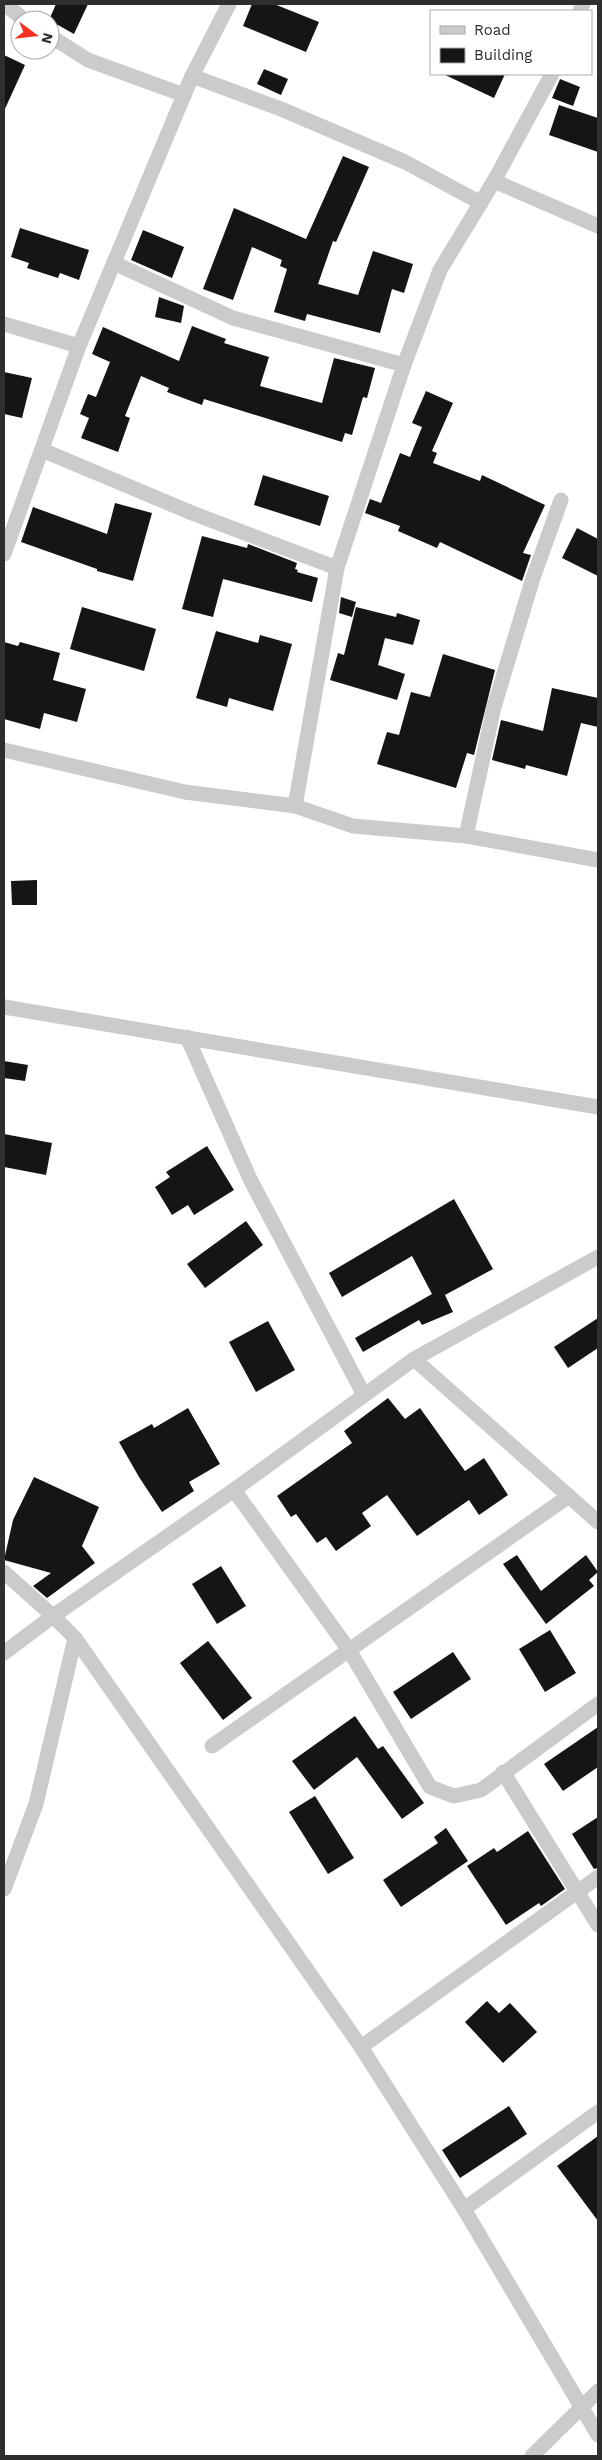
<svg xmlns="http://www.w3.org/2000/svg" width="602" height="2460" font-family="'Work Sans',sans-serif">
	<rect width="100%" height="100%" fill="#fff"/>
	<g fill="#151515">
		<path d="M 56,4 L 88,4 L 74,34 L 49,20 Z"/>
		<path d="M 252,4 L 274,4 L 319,22 L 306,52 L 243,26 Z"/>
		<path d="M 4,55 L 25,65 L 4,111 Z"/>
		<path d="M 264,69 L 288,79 L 281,95 L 257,84 Z"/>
		<path d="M 443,74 L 505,74 L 494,98 Z"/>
		<path d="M 560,79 L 580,87 L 573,106 L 552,98 Z"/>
		<path d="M 559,105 L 598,118 L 598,152 L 549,135 Z"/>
		<path d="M 343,156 L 369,167 L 336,242 L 333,241 L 318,284 L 358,295 L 373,251 L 413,264 L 404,293 L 392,289 L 380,333 L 307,314 L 305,321 L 274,312 L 287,269 L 280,266 L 282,260 L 252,247 L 233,300 L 203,289 L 234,208 L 306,239 Z"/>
		<path d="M 20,228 L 89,250 L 79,280 L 60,273 L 58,278 L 27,268 L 29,263 L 11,257 Z"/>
		<path d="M 143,230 L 184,247 L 172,278 L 131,260 Z"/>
		<path d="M 159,297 L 184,306 L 181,323 L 155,317 Z"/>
		<path d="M 192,326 L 226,339 L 224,343 L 269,357 L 260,386 L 322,403 L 334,358 L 375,368 L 367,398 L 363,397 L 352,435 L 345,433 L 342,442 L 204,399 L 202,405 L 167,392 L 169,388 L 141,376 L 125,416 L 130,418 L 118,452 L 81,438 L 89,418 L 80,414 L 88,394 L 96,397 L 110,362 L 92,354 L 103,327 L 179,361 Z"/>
		<path d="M 4,372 L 32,378 L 22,418 L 4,414 Z"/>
		<path d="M 426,391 L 453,403 L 432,451 L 437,453 L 433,463 L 480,481 L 482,475 L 545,505 L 523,553 L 531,555 L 522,581 L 440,542 L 437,548 L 398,531 L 400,526 L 365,513 L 370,499 L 381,503 L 400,453 L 410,457 L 422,427 L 412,423 Z"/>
		<path d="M 263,475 L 329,496 L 320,526 L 254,505 Z"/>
		<path d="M 115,503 L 152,513 L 133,581 L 97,571 L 97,569 L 21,542 L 33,507 L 107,534 Z"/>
		<path d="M 577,528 L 598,539 L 598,576 L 562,558 Z"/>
		<path d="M 202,536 L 247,548 L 248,544 L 297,563 L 295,569 L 298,570 L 297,572 L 318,578 L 312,602 L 223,579 L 213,617 L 182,609 Z"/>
		<path d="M 341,597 L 356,602 L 352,617 L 339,613 Z"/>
		<path d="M 82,607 L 156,629 L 144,671 L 70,649 Z"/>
		<path d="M 356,607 L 396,617 L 397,613 L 420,620 L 413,645 L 385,638 L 378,665 L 405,674 L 397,700 L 330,680 L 338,653 L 344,655 Z"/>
		<path d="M 216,631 L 258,643 L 260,635 L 292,644 L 273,711 L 229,698 L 227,707 L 196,698 Z"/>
		<path d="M 4,642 L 18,646 L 20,642 L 60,653 L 53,680 L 86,689 L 77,722 L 44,713 L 40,729 L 4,719 Z"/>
		<path d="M 443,654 L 495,670 L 474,755 L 467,753 L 456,788 L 377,764 L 387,732 L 399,735 L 411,692 L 430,697 Z"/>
		<path d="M 552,688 L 598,698 L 598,727 L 581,723 L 567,776 L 526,765 L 525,769 L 492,760 L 501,720 L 543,731 Z"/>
		<path d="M 37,880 L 37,905 L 12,905 L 11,881 Z"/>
		<path d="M 4,1061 L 28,1065 L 25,1081 L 4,1078 Z"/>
		<path d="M 4,1134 L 52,1143 L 46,1175 L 4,1167 Z"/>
		<path d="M 207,1146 L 234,1190 L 194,1215 L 188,1205 L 172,1215 L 155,1187 L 170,1177 L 166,1172 Z"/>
		<path d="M 454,1199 L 493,1269 L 445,1295 L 453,1312 L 422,1325 L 419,1320 L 363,1352 L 355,1338 L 432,1294 L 412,1256 L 342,1297 L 329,1273 Z"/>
		<path d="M 246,1221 L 263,1245 L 205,1288 L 187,1264 Z"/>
		<path d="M 598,1318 L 598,1348 L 568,1368 L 554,1347 Z"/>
		<path d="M 268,1321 L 295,1370 L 256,1392 L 229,1342 Z"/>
		<path d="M 388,1398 L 405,1419 L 420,1408 L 465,1471 L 484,1458 L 508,1495 L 479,1515 L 469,1500 L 417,1536 L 387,1495 L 362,1513 L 371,1526 L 336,1551 L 326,1537 L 317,1543 L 296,1514 L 291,1517 L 277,1496 L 352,1443 L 344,1431 Z"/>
		<path d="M 188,1408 L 220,1464 L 189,1482 L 194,1491 L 162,1512 L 139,1477 L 119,1442 L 152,1424 L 154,1428 Z"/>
		<path d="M 34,1477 L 99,1507 L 82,1546 L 95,1563 L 47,1598 L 33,1586 L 51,1573 L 4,1560 L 13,1520 Z"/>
		<path d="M 517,1555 L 541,1591 L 586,1555 L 598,1572 L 589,1580 L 594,1586 L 546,1624 L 503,1564 Z"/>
		<path d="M 221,1566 L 246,1606 L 217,1624 L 192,1584 Z"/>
		<path d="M 550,1630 L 576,1673 L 545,1692 L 519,1649 Z"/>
		<path d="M 208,1641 L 252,1698 L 223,1720 L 180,1663 Z"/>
		<path d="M 453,1652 L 471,1679 L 411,1719 L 393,1692 Z"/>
		<path d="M 355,1716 L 378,1749 L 383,1746 L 424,1803 L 402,1819 L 357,1757 L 314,1790 L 292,1761 Z"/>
		<path d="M 598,1727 L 598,1767 L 563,1791 L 544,1764 Z"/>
		<path d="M 315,1796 L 354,1858 L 328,1874 L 289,1812 Z"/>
		<path d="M 598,1817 L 598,1868 L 594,1869 L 572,1834 Z"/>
		<path d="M 446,1828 L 468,1861 L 401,1907 L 383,1880 L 438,1843 L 434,1837 Z"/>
		<path d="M 528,1831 L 565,1889 L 541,1906 L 539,1903 L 506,1925 L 467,1866 L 494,1848 L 497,1852 Z"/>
		<path d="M 487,2001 L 499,2013 L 510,2003 L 537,2032 L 503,2063 L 465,2022 Z"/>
		<path d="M 509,2106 L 527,2134 L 460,2178 L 442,2150 Z"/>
		<path d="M 598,2136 L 598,2221 L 557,2166 Z"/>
	</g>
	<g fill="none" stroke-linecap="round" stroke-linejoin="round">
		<g stroke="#cbcbcb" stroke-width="15">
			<path d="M 4,4 L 25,20"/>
			<path d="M 580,11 L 583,4"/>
			<path d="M 50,36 L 88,60 L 184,95"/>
			<path d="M 192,76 L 281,109 L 405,162 L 481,203"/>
			<path d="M 494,181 L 598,226"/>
			<path d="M 114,263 L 233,318 L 404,365"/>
			<path d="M 4,324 L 79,346"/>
			<path d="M 42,450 L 192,513 L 337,568"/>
			<path d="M 4,554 L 79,346 L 192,76 L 229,4"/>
			<path d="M 4,750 L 185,792 L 295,806 L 353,826 L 466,836 L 598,860"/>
			<path d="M 295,806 L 337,568 L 404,365 L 440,270 L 494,181 L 552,74"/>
			<path d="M 466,836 L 494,707 L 533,578 L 561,500"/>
			<path d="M 4,1007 L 598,1107"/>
			<path d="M 187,1037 L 250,1179 L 364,1395"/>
			<path d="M 414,1359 L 598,1522"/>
			<path d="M 234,1490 L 349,1650 L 430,1787 L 454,1796 L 481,1790 L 598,1704"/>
			<path d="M 4,1572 L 53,1616 L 75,1638 L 361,2047 L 464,2209 L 598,2435"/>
			<path d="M 4,1653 L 53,1616 L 234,1490 L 414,1359 L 598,1257"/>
			<path d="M 212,1746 L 569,1496"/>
			<path d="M 503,1772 L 598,1925"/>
			<path d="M 4,1889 L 36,1804 L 75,1638"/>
			<path d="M 361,2047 L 598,1877"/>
			<path d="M 464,2209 L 598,2112"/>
			<path d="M 532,2456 L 598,2391"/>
		</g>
	</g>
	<rect width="602" height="2460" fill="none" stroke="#2e2e2e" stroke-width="10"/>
	<rect x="430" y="10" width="162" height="65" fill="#ffffff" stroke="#ababab"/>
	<rect x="440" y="26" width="25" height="8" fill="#cbcbcb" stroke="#ababab"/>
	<text x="474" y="35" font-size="15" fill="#2e2e2e">Road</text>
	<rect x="440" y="48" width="25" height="15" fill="#151515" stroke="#ababab"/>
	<text x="474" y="60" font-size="15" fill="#2e2e2e">Building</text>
	<g transform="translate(35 35) rotate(105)"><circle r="24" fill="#ffffff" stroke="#ababab"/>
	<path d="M0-4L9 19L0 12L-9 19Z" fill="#f33222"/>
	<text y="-8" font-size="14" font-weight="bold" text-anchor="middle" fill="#2e2e2e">N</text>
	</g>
</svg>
